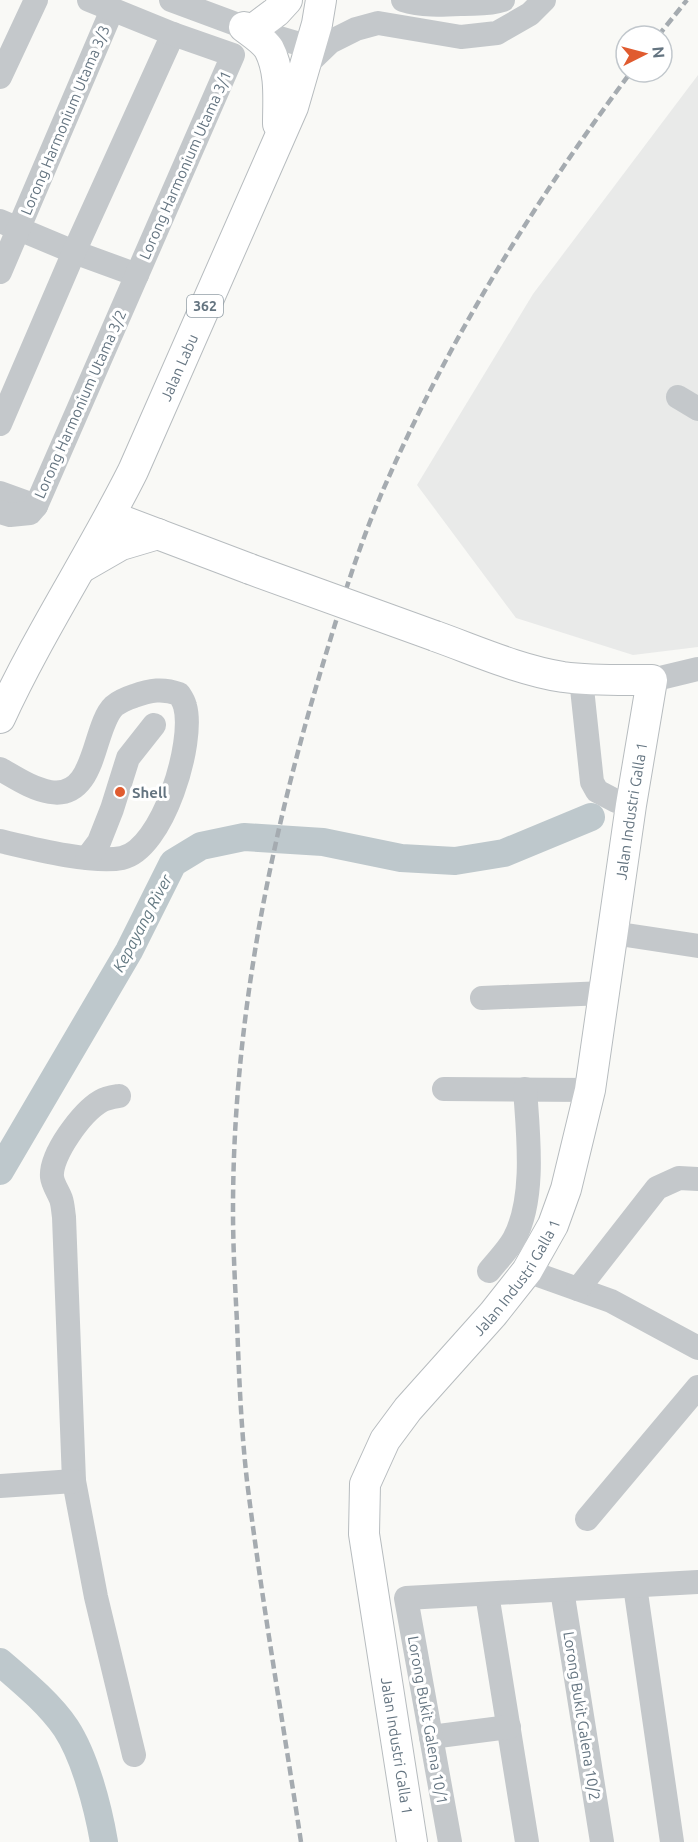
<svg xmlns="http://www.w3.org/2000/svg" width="698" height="1842" font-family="Ubuntu,sans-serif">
	<rect width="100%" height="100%" fill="#f9f9f6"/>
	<path fill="#e9eae9" d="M 698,75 L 698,647 L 633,655 L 516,618 L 417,485 L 533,294 Z"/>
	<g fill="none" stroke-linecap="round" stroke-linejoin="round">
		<g stroke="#bec8cc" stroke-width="28">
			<path d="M 0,1171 L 129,951 L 173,863 L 201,846 L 244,837 L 323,842 L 401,858 L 455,861 L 504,853 L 591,817"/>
			<path d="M 0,1662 C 22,1681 49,1703 66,1728 C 85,1757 98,1807 104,1842"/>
		</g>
		<g stroke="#b7bcbf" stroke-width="32">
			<g id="major">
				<path d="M 244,27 C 252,33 264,41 269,49 C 281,72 278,100 278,124"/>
				<path d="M 252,30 L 276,12 L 287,0"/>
				<path d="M 110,516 L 250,569"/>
				<path d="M 81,568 L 121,545 L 158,534"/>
				<path id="s1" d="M 0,718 C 39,633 91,555 133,471 L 293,107 L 317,24 L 321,0"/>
				<path id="s2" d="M 412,1842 L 364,1534 L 365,1484 L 385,1440 L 408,1409 L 493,1314 L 527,1271 L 553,1225 L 566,1189 L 590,1090 L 631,805 L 652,680 C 622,680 593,681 563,677 C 519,670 477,651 435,636"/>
			</g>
		</g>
		<g stroke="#c4c8cb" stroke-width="24">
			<path d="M 171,0 L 252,30 L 310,47"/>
			<path d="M 403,0 C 422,6 441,5 461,4 C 475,3 489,5 503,0"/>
			<path d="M 304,67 L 330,42 L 356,29 L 378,23 L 461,37 L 497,33 L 530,14 L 544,0"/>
			<path d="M 0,77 L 36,0"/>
			<path d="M 0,221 L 74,252 L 137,275"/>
			<path d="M 0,272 L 112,10"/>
			<path d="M 678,397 L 698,409"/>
			<path d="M 0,424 L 74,252 L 173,34"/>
			<path d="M 0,493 L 36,506"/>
			<path d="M 0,512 L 10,515 L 30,513 L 36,506 L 233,55 L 173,34 L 89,0"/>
			<path d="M 581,679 L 592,782 L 597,791 L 616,801 L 631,805"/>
			<path d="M 652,680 L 698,669"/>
			<path d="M 0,769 C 16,778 32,789 50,792 C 97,800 92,727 114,706 C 119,702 128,698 134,696 C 150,690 163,688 179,694 C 181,697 184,702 185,706 C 195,742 163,849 122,858 C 93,864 30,848 0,841"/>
			<path d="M 87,858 L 99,842 L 112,809 L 128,758 L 154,725"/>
			<path d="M 613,933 L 698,946"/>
			<path d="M 482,998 L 605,993"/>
			<path d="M 444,1089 L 590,1090"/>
			<path d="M 119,1096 C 113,1097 106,1098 101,1101 C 82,1112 50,1155 52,1177 C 53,1185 58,1191 61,1199 C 63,1205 63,1211 64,1217 L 74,1481 L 96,1597 L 134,1755"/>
			<path d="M 489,1271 C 497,1261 508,1250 514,1239 C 536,1198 528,1133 525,1089"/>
			<path d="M 527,1271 L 611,1301 L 698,1348"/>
			<path d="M 578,1289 L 657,1188 L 679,1178 L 698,1179"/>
			<path d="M 0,1486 L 74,1481"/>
			<path d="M 587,1519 L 698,1387"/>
			<path d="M 635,1586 L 672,1842"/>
			<path d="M 562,1590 L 602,1842"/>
			<path d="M 487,1594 L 527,1842"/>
			<path d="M 431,1737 L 509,1727"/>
			<path d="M 450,1842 L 406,1598 L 698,1582"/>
		</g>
		<use href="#major" stroke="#fff" stroke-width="30"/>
		<g stroke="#a5abb0" stroke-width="4.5" stroke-dasharray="9 4.5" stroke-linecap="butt">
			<path d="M 658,36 L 687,0"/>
			<path d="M 301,1842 C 283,1722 262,1602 247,1481 C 241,1428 239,1375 237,1322 C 235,1285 233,1247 233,1210 C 233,1025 269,843 322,667 C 341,604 360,541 387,481 C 451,336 536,199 631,72"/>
		</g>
		<g stroke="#b7bcbf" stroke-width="32" stroke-linecap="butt">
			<path id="major-bridge" d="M 250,569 L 435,636"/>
		</g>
		<use href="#major-bridge" stroke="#fff" stroke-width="30"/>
	</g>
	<circle fill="#e05b2f" stroke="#fff" stroke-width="2" cx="120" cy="792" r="6"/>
	<g text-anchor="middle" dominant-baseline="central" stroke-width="6" stroke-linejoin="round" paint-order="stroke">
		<rect fill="#fff" stroke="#929ea6" stroke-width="1.5" x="187" y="295" width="36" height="22" rx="4.5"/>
		<g font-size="14" font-weight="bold" fill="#647480">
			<text x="205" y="306">362</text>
		</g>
		<g font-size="15" fill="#647480" stroke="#fff">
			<text transform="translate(65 120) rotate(-67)">Lorong Harmonium Utama 3/3</text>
			<text transform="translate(185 165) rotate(-66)">Lorong Harmonium Utama 3/1</text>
			<text stroke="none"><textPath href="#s1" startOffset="394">Jalan Labu</textPath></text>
			<text transform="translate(80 404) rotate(-66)">Lorong Harmonium Utama 3/2</text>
			<text stroke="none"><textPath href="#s2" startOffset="1106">Jalan Industri Galla 1</textPath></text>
			<text stroke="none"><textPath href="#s2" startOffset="620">Jalan Industri Galla 1</textPath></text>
			<text transform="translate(582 1716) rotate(81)">Lorong Bukit Galena 10/2</text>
			<text transform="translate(428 1720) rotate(80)">Lorong Bukit Galena 10/1</text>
			<text transform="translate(397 1746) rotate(81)">Jalan Industri Galla 1</text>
		</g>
		<g font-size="15" font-weight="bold" fill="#647480" stroke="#fff" text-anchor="start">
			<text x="132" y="792">Shell</text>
		</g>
		<g font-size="16" font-style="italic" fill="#647982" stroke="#fff">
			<text transform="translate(142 923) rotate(-62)">Kepayang River</text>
		</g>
	</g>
	<g transform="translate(644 54) rotate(84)"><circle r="28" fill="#ffffff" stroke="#c1c7cc" stroke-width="1.5"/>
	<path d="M0-4.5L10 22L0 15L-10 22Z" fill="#e05b2f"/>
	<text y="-9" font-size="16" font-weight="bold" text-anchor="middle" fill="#647480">N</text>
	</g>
</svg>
